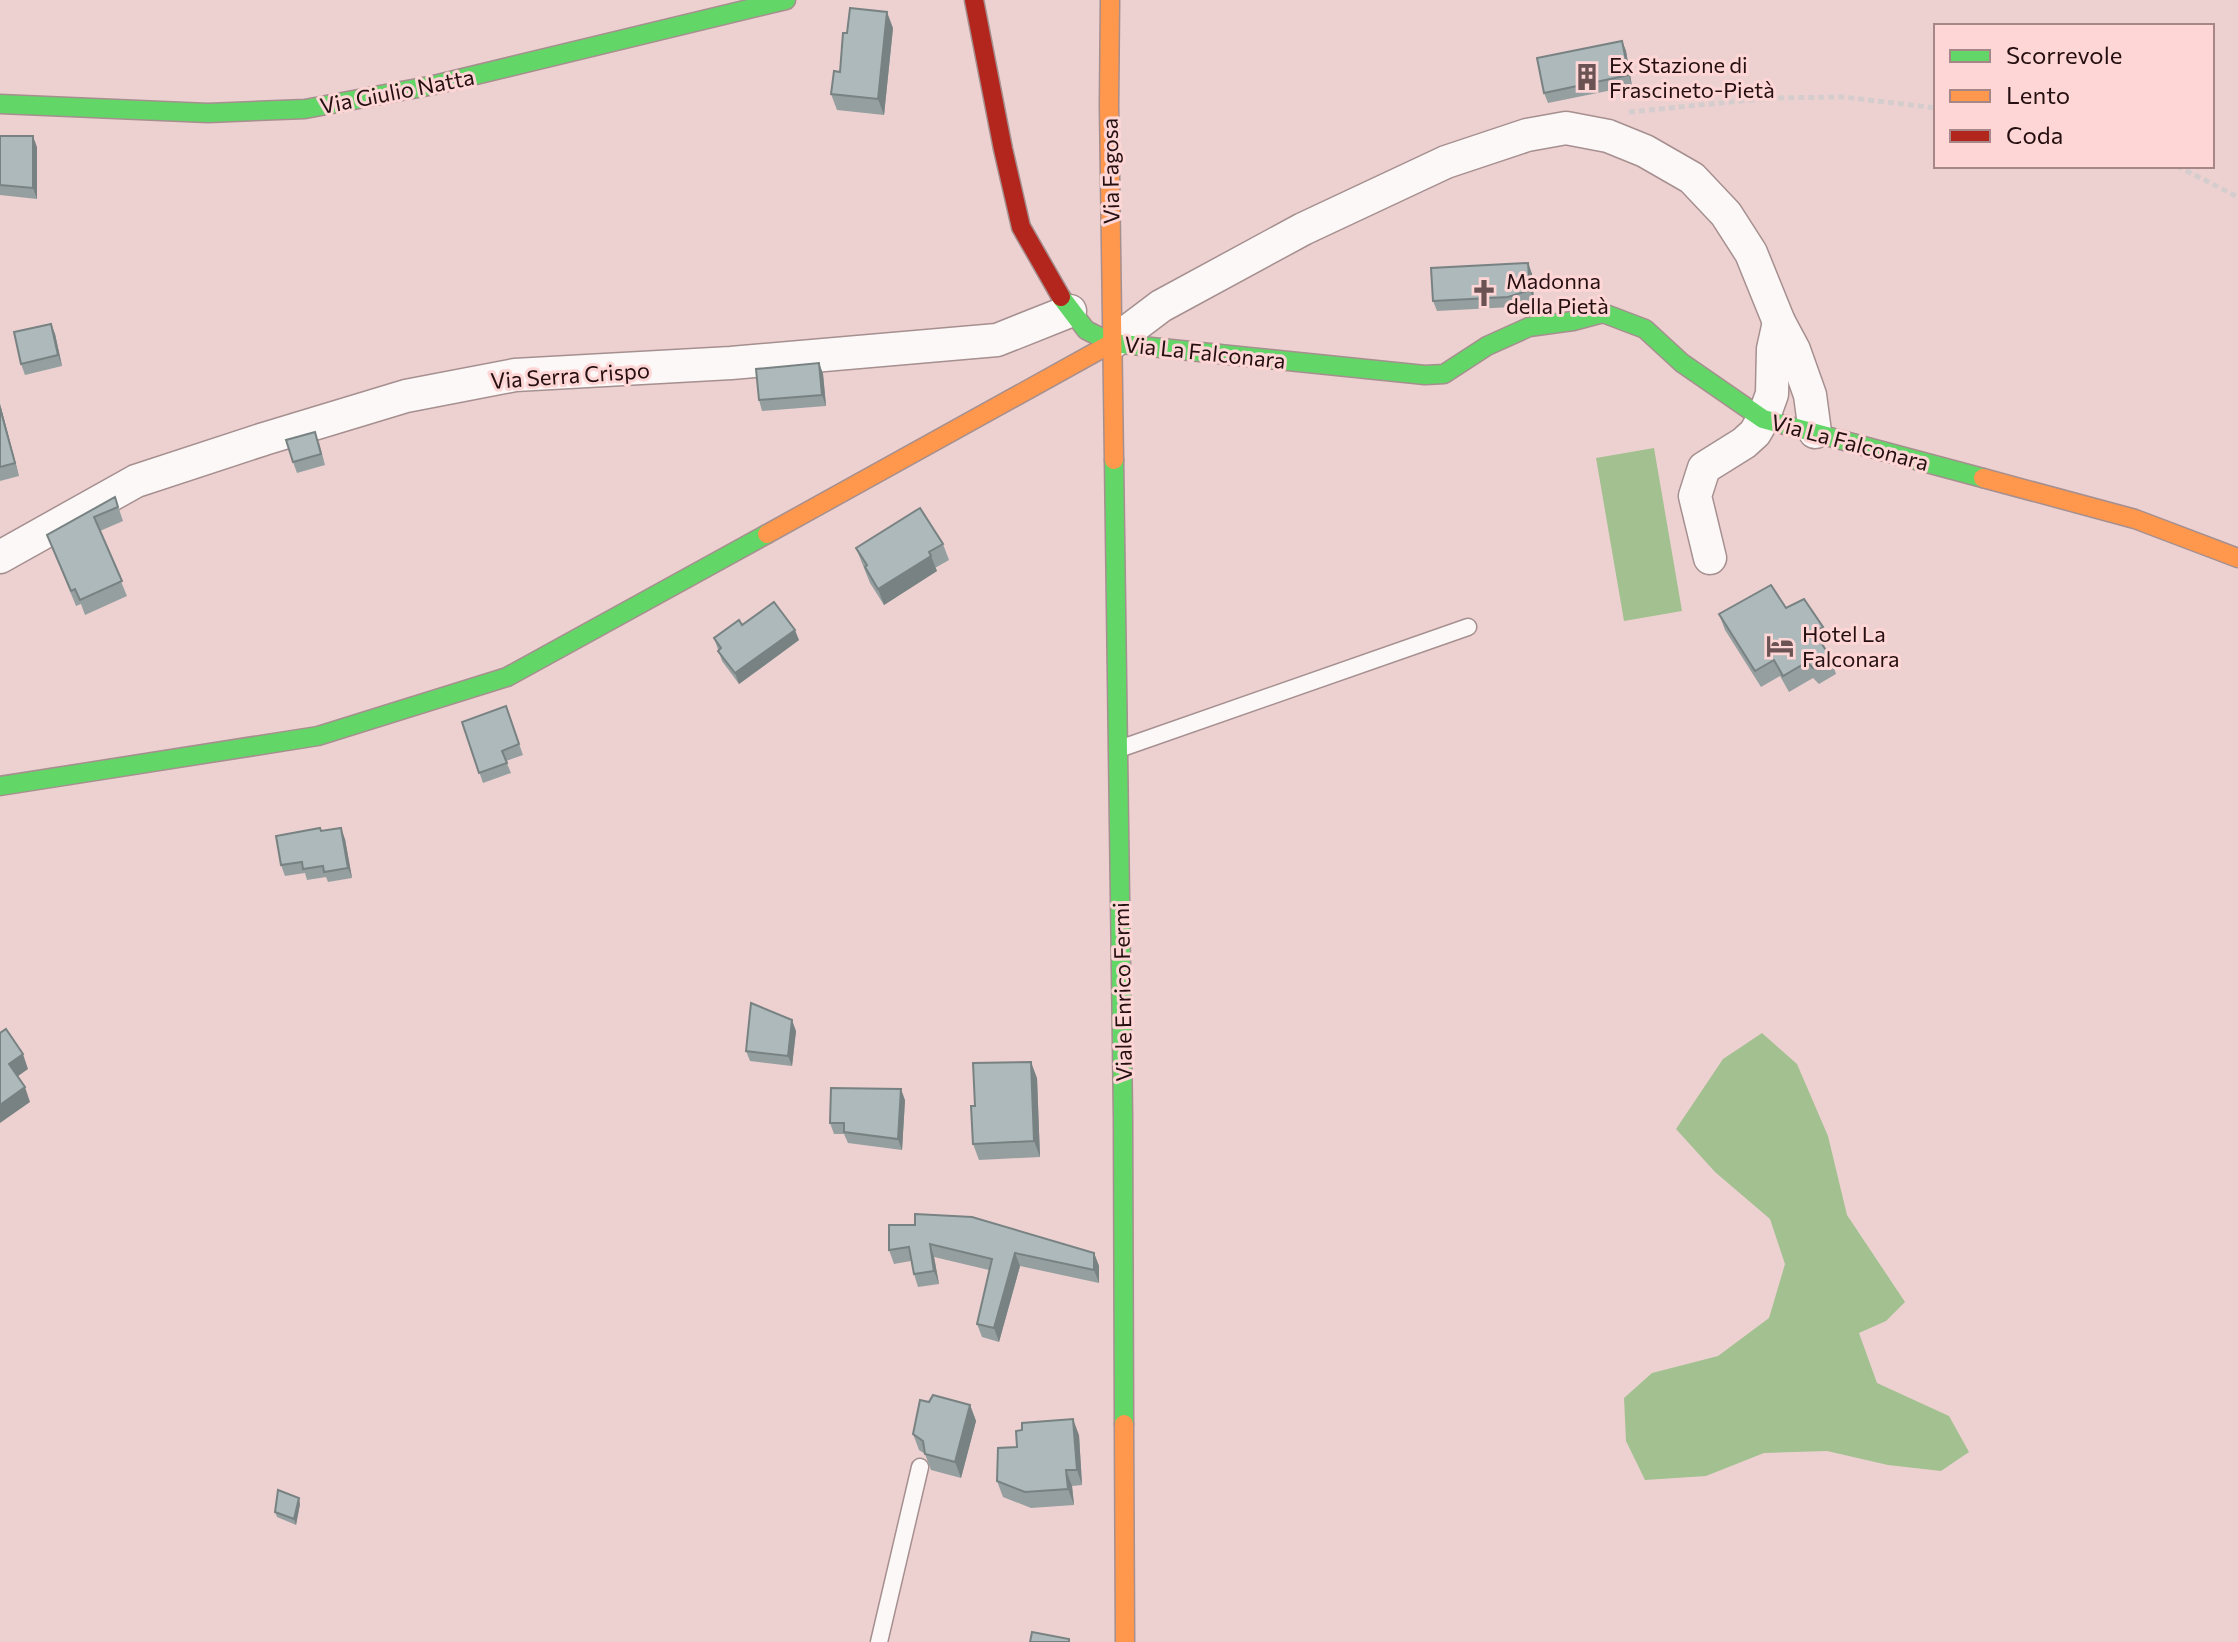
<svg xmlns="http://www.w3.org/2000/svg" width="2238" height="1642" font-family="Commissioner,sans-serif">
	<rect width="100%" height="100%" fill="#edd1d1"/>
	<g fill="#a3c091">
		<path d="M 1654,448 L 1682,611 L 1624,621 L 1596,458 Z"/>
		<path d="M 1762,1033 L 1797,1064 L 1828,1136 L 1847,1215 L 1905,1302 L 1886,1321 L 1859,1333 L 1877,1383 L 1949,1416 L 1969,1452 L 1941,1471 L 1888,1465 L 1827,1451 L 1764,1453 L 1706,1476 L 1645,1480 L 1626,1441 L 1624,1398 L 1652,1373 L 1718,1356 L 1769,1318 L 1785,1264 L 1770,1219 L 1715,1172 L 1676,1129 L 1723,1059 Z"/>
	</g>
	<g fill="none" stroke-linecap="round" stroke-linejoin="round">
		<g stroke="#a68f8f" stroke-width="19">
			<g id="lane">
				<path d="M 1119,749 L 1468,627"/>
				<path d="M 879,1642 L 920,1467"/>
			</g>
		</g>
		<g stroke="#a68f8f" stroke-width="35">
			<g id="street">
				<path d="M 1112,343 L 1161,306 L 1303,229 L 1446,162 L 1527,135 L 1566,128 L 1608,136 L 1645,151 L 1692,178 L 1726,214 L 1751,253 L 1779,322 L 1794,350 L 1810,395 L 1815,432"/>
				<path d="M 0,557 L 136,481 L 264,439 L 406,396 L 515,375 L 731,363 L 997,340 L 1070,311"/>
				<path d="M 1710,558 L 1695,496 L 1704,468 L 1744,443 L 1755,433 L 1763,419 L 1772,394 L 1773,349 L 1779,322"/>
			</g>
		</g>
		<g stroke="#a68f8f" stroke-width="21">
			<g id="fast">
				<path d="M 0,104 L 208,113 L 305,109 L 434,85 L 786,0"/>
				<path d="M 1061,297 L 1086,330 L 1112,343 L 1425,375 L 1444,374 L 1487,346 L 1529,327 L 1573,321 L 1603,313 L 1645,329 L 1682,363 L 1763,419 L 1983,478"/>
				<path d="M 1114,460 L 1123,1117 L 1124,1424"/>
				<path d="M 0,786 L 318,736 L 507,677 L 767,534"/>
			</g>
		</g>
		<g stroke="#a68f8f" stroke-width="21">
			<g id="slow">
				<path d="M 1110,0 L 1109,105 L 1114,460"/>
				<path d="M 1983,478 L 2135,519 L 2238,558"/>
				<path d="M 767,534 L 1112,343"/>
				<path d="M 1124,1424 L 1125,1642"/>
			</g>
		</g>
		<g stroke="#a68f8f" stroke-width="21">
			<path id="jam" d="M 974,0 L 1003,149 L 1021,227 L 1061,297"/>
		</g>
		<g stroke="#d5cdcd" stroke-width="5" stroke-dasharray="6 4" stroke-linecap="butt">
			<path d="M 1629,112 L 1771,98 L 1843,97 L 1936,108"/>
			<path d="M 2177,166 L 2238,197"/>
		</g>
		<use href="#lane" stroke="#fcf8f8" stroke-width="16"/>
		<use href="#street" stroke="#fcf8f8" stroke-width="32"/>
		<use href="#fast" stroke="#63d668" stroke-width="18"/>
		<use href="#slow" stroke="#ff974d" stroke-width="18"/>
		<use href="#jam" stroke="#b3261e" stroke-width="18"/>
	</g>
	<g fill="#959fa0">
		<path d="M 893,28 L 884,115 L 837,110 L 831,94 L 840,72 L 847,33 Z"/>
		<path d="M 1622,41 L 1626,51 L 1632,86 L 1548,103 L 1544,93 Z"/>
		<path d="M 0,136 L 37,147 L 37,199 L 0,195 Z"/>
		<path d="M 1528,263 L 1532,274 L 1534,301 L 1512,307 L 1437,311 L 1433,301 Z"/>
		<path d="M 51,324 L 55,334 L 62,366 L 25,375 L 21,364 Z"/>
		<path d="M 819,363 L 823,374 L 826,406 L 762,411 L 759,400 Z"/>
		<path d="M 0,404 L 19,476 L 0,481 Z"/>
		<path d="M 319,442 L 325,465 L 297,473 L 293,462 Z"/>
		<path d="M 115,497 L 123,521 L 100,531 L 127,596 L 85,615 L 81,604 L 76,606 L 47,535 Z"/>
		<path d="M 943,544 L 949,560 L 935,568 L 937,571 L 884,605 L 870,583 L 856,548 Z"/>
		<path d="M 1786,608 L 1823,627 L 1829,643 L 1823,646 L 1831,658 L 1836,674 L 1819,684 L 1813,678 L 1789,692 L 1780,676 L 1761,687 L 1725,630 L 1719,614 Z"/>
		<path d="M 742,625 L 799,640 L 739,684 L 722,661 L 714,638 Z"/>
		<path d="M 506,706 L 523,755 L 506,761 L 511,773 L 483,783 L 462,722 Z"/>
		<path d="M 322,831 L 345,839 L 352,878 L 328,882 L 326,877 L 307,880 L 305,873 L 285,876 L 281,865 Z"/>
		<path d="M 796,1031 L 792,1066 L 750,1061 L 746,1051 Z"/>
		<path d="M 1037,1078 L 1040,1157 L 979,1160 L 973,1144 L 975,1106 Z"/>
		<path d="M 905,1100 L 902,1150 L 848,1143 L 844,1134 L 834,1134 L 830,1123 Z"/>
		<path d="M 889,1225 L 1094,1253 L 1099,1266 L 1099,1283 L 1020,1266 L 999,1342 L 982,1337 L 977,1324 L 989,1270 L 934,1257 L 939,1284 L 918,1287 L 914,1274 L 911,1261 L 894,1264 L 889,1250 Z"/>
		<path d="M 929,1402 L 970,1405 L 976,1421 L 961,1478 L 931,1470 L 925,1454 L 919,1450 L 913,1434 Z"/>
		<path d="M 1079,1435 L 1082,1485 L 1072,1486 L 1074,1505 L 1031,1508 L 1003,1497 L 997,1481 Z"/>
		<path d="M 300,1504 L 296,1525 L 277,1517 L 275,1512 Z"/>
	</g>
	<g fill="#798282">
		<path d="M 887,12 L 893,28 L 884,115 L 878,99 Z"/>
		<path d="M 1622,41 L 1626,51 L 1632,86 L 1629,75 Z"/>
		<path d="M 33,136 L 37,147 L 37,199 L 33,188 Z"/>
		<path d="M 1528,263 L 1532,274 L 1534,301 L 1530,290 Z"/>
		<path d="M 51,324 L 55,334 L 62,366 L 58,355 Z"/>
		<path d="M 819,363 L 823,374 L 826,406 L 822,395 Z"/>
		<path d="M 0,404 L 19,476 L 15,463 L 0,408 Z"/>
		<path d="M 931,556 L 937,571 L 884,605 L 878,589 Z"/>
		<path d="M 795,630 L 799,640 L 739,684 L 735,673 Z"/>
		<path d="M 341,828 L 345,839 L 352,878 L 348,868 Z"/>
		<path d="M 792,1020 L 796,1031 L 792,1066 L 788,1056 Z"/>
		<path d="M 23,1054 L 28,1069 L 14,1079 L 9,1064 Z"/>
		<path d="M 1031,1062 L 1037,1078 L 1040,1157 L 1034,1141 Z"/>
		<path d="M 25,1087 L 30,1102 L 0,1123 L 0,1105 Z"/>
		<path d="M 901,1089 L 905,1100 L 902,1150 L 898,1139 Z"/>
		<path d="M 930,1244 L 934,1257 L 939,1284 L 934,1271 Z"/>
		<path d="M 1015,1253 L 1020,1266 L 999,1342 L 994,1328 Z"/>
		<path d="M 1094,1253 L 1099,1266 L 1099,1283 L 1094,1270 Z"/>
		<path d="M 970,1405 L 976,1421 L 961,1478 L 955,1462 Z"/>
		<path d="M 1073,1419 L 1079,1435 L 1082,1485 L 1077,1470 Z"/>
		<path d="M 1066,1470 L 1072,1486 L 1074,1505 L 1068,1489 Z"/>
		<path d="M 299,1498 L 300,1504 L 296,1525 L 294,1519 Z"/>
	</g>
	<g fill="#adb9ba" stroke="#798282" stroke-width="2">
		<path d="M 850,8 L 887,12 L 878,99 L 831,94 L 834,71 L 840,72 L 843,33 L 847,33 Z"/>
		<path d="M 1622,41 L 1629,75 L 1544,93 L 1537,58 Z"/>
		<path d="M 0,136 L 33,136 L 33,188 L 0,185 Z"/>
		<path d="M 1528,263 L 1530,290 L 1508,297 L 1433,301 L 1431,268 Z"/>
		<path d="M 51,324 L 58,355 L 21,364 L 14,332 Z"/>
		<path d="M 819,363 L 822,395 L 759,400 L 756,369 Z"/>
		<path d="M 0,408 L 15,463 L 0,467 Z"/>
		<path d="M 315,432 L 321,454 L 293,462 L 286,440 Z"/>
		<path d="M 115,497 L 118,507 L 94,517 L 122,581 L 80,600 L 75,589 L 71,591 L 47,535 Z"/>
		<path d="M 920,508 L 943,544 L 929,552 L 931,556 L 878,589 L 865,567 L 867,565 L 856,548 Z"/>
		<path d="M 1771,585 L 1786,608 L 1804,599 L 1823,627 L 1814,632 L 1831,658 L 1813,668 L 1807,662 L 1783,676 L 1774,660 L 1755,671 L 1719,614 Z"/>
		<path d="M 774,602 L 795,630 L 735,673 L 718,651 L 721,648 L 714,638 L 739,620 L 742,625 Z"/>
		<path d="M 506,706 L 519,744 L 502,751 L 507,763 L 479,773 L 462,722 Z"/>
		<path d="M 320,828 L 321,831 L 341,828 L 348,868 L 324,872 L 323,866 L 303,869 L 302,862 L 281,865 L 276,836 Z"/>
		<path d="M 751,1003 L 792,1020 L 788,1056 L 746,1051 Z"/>
		<path d="M 6,1029 L 23,1054 L 9,1064 L 25,1087 L 0,1105 L 0,1033 Z"/>
		<path d="M 1031,1062 L 1034,1141 L 973,1144 L 971,1106 L 975,1106 L 973,1063 Z"/>
		<path d="M 831,1088 L 901,1089 L 898,1139 L 844,1132 L 844,1123 L 830,1123 Z"/>
		<path d="M 915,1214 L 972,1217 L 1094,1253 L 1094,1270 L 1015,1253 L 994,1328 L 977,1324 L 992,1259 L 930,1244 L 934,1271 L 914,1274 L 909,1247 L 889,1250 L 889,1225 L 915,1225 Z"/>
		<path d="M 933,1395 L 970,1405 L 955,1462 L 925,1454 L 923,1441 L 913,1434 L 920,1400 L 929,1402 Z"/>
		<path d="M 1073,1419 L 1077,1470 L 1066,1470 L 1068,1489 L 1025,1492 L 997,1481 L 998,1448 L 1017,1447 L 1016,1431 L 1022,1430 L 1022,1423 Z"/>
		<path d="M 278,1490 L 299,1498 L 294,1519 L 275,1512 Z"/>
		<path d="M 1032,1632 L 1069,1639 L 1069,1642 L 1030,1642 Z"/>
	</g>
	<defs>
		<g id="building-bare" transform="scale(2.16)"><path d="M-4-6H4V6H1V3H-1V6H-4ZM-2.5-4.3h1.7v1.8h-1.7ZM.8-4.3h1.7v1.8H.8ZM-2.5-1h1.7V.8h-1.7ZM.8-1h1.7V.8H.8Z" fill="#6b5354" stroke="#fed6d6" stroke-width="2.5" paint-order="stroke"/></g>
		<g id="church-bare" transform="scale(2.16)"><path d="M-1.2-6h2.4v3.5h3.3v2.4h-3.3V6h-2.4V-.1h-3.3v-2.4h3.3Z" fill="#6b5354" stroke="#fed6d6" stroke-width="2.5" paint-order="stroke"/></g>
		<g id="hotel-bare" transform="scale(2.16)"><path d="M-6-4.5h1.5V1H6V5H4.5V3h-9V5H-6ZM-4 0a1.8 1.8 0 1 1 3.6 0ZM.5 0V-2.5h3Q6-2.5 6 0Z" fill="#6b5354" stroke="#fed6d6" stroke-width="2.5" paint-order="stroke"/></g>
	</defs>
	<g fill-rule="evenodd">
		<use href="#building-bare" x="1587" y="77"/>
		<use href="#church-bare" x="1484" y="293"/>
		<use href="#hotel-bare" x="1780" y="646"/>
	</g>
	<g text-anchor="middle" dominant-baseline="central" stroke-width="6" stroke-linejoin="round" paint-order="stroke">
		<g font-size="22" fill="#250f10" stroke="#fed6d6" text-anchor="start">
			<text x="1609" y="64">Ex Stazione di<tspan x="1609" dy="25">Frascineto-Pietà</tspan></text>
			<text x="1506" y="280">Madonna<tspan x="1506" dy="25">della Pietà</tspan></text>
			<text x="1802" y="633">Hotel La<tspan x="1802" dy="25">Falconara</tspan></text>
		</g>
		<g font-size="22" fill="#250f10" stroke="#fed6d6">
			<text transform="translate(397 91) rotate(-11)">Via Giulio Natta</text>
			<text transform="translate(1110 171) rotate(-91)">Via Fagosa</text>
			<text transform="translate(1205 352) rotate(6)">Via La Falconara</text>
			<text transform="translate(570 375) rotate(-4)">Via Serra Crispo</text>
			<text transform="translate(1850 442) rotate(15)">Via La Falconara</text>
			<text transform="translate(1122 992) rotate(-91)">Viale Enrico Fermi</text>
		</g>
	</g>
	<rect x="1934" y="24" width="280" height="144" fill="#fed6d6" stroke="#a78687" stroke-width="2"/>
	<rect x="1950" y="50" width="40" height="12" fill="#63d668" stroke="#a78687" stroke-width="2"/>
	<text x="2006" y="64" font-size="24" fill="#250f10">Scorrevole</text>
	<rect x="1950" y="90" width="40" height="12" fill="#ff974d" stroke="#a78687" stroke-width="2"/>
	<text x="2006" y="104" font-size="24" fill="#250f10">Lento</text>
	<rect x="1950" y="130" width="40" height="12" fill="#b3261e" stroke="#a78687" stroke-width="2"/>
	<text x="2006" y="144" font-size="24" fill="#250f10">Coda</text>
</svg>
